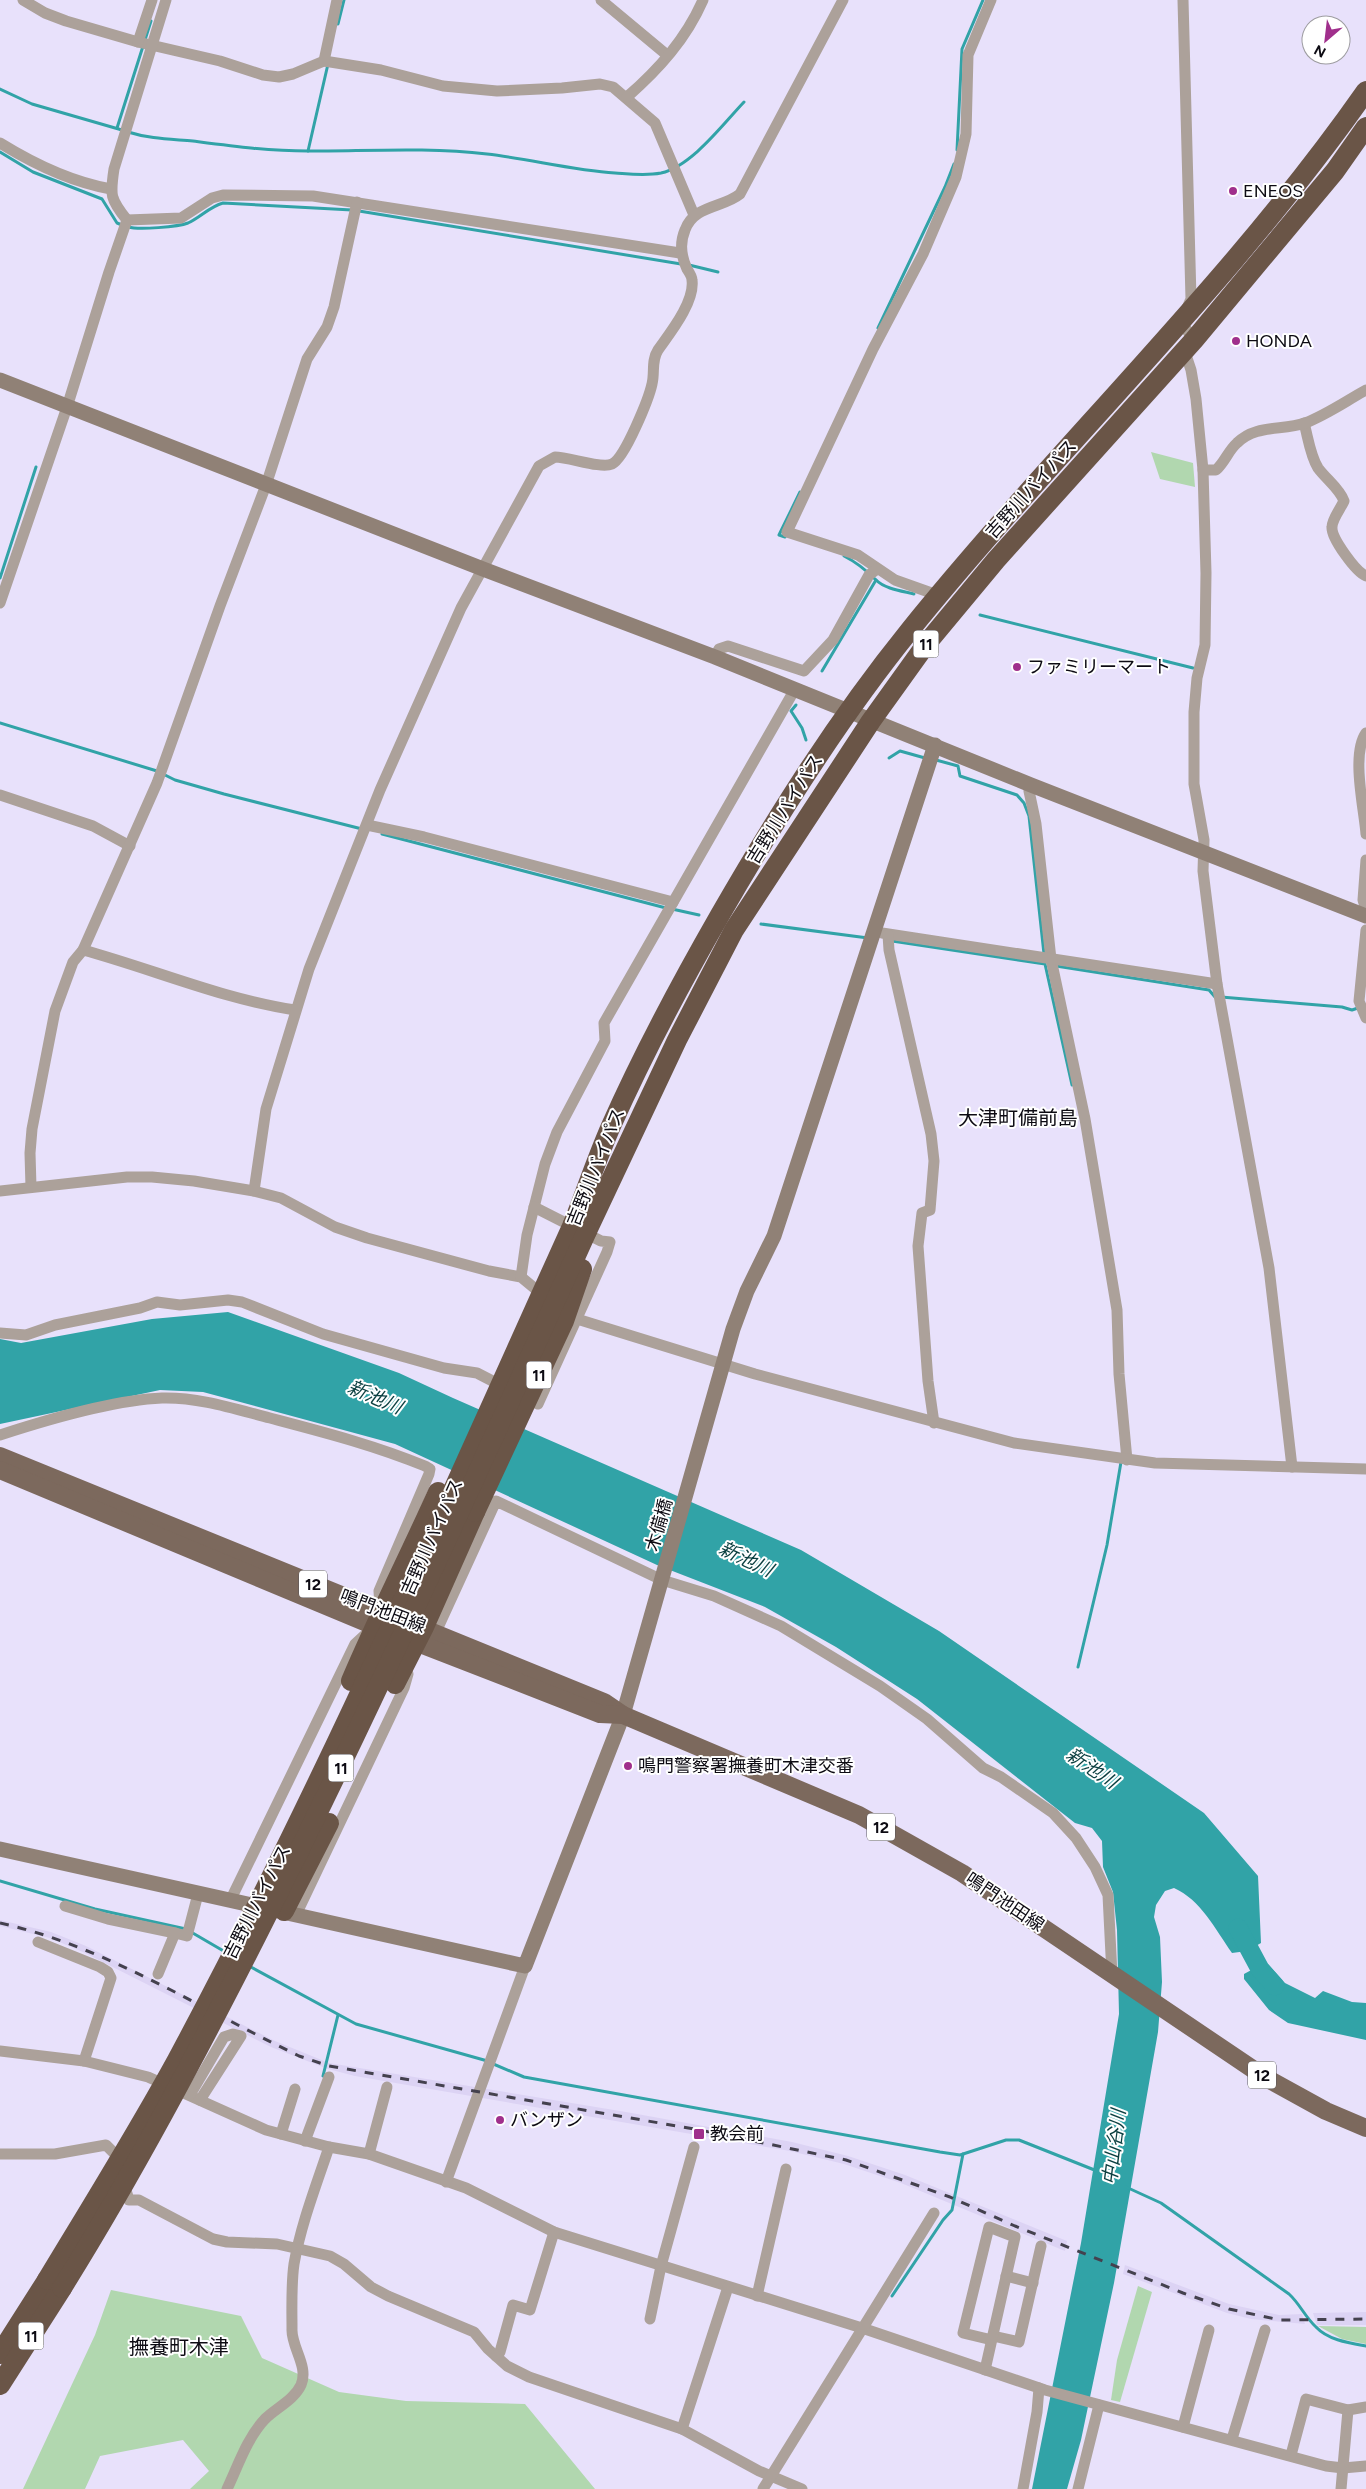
<svg xmlns="http://www.w3.org/2000/svg" width="1366" height="2489" font-family="Figtree,'Noto Sans JP',sans-serif">
	<rect width="100%" height="100%" fill="#e8e1fb"/>
	<g fill="#dcd3f4">
		<path d="M 0,1920 L 51,1932 L 86,1946 L 275,2041 L 329,2063 L 626,2112 L 792,2142 L 848,2156 L 905,2175 L 1067,2241 L 1065,2251 L 901,2183 L 844,2164 L 790,2151 L 355,2076 L 328,2069 L 271,2047 L 83,1952 L 50,1938 L 0,1926 Z"/>
		<path d="M 1125,2265 L 1229,2304 L 1279,2315 L 1302,2314 L 1305,2324 L 1251,2319 L 1227,2313 L 1123,2274 Z"/>
		<path d="M 1366,2312 L 1366,2325 L 1317,2325 L 1313,2313 Z"/>
	</g>
	<g fill="#b1d7af">
		<path d="M 1151,452 L 1193,463 L 1195,487 L 1160,479 Z"/>
		<path d="M 1138,2286 L 1152,2292 L 1120,2402 L 1111,2400 L 1117,2360 Z"/>
		<path d="M 111,2290 L 241,2316 L 262,2358 L 339,2392 L 406,2401 L 525,2404 L 595,2489 L 190,2489 L 209,2471 L 183,2440 L 100,2456 L 85,2489 L 23,2489 L 95,2335 Z"/>
		<path d="M 1318,2326 L 1366,2327 L 1366,2344 L 1342,2339 Z"/>
	</g>
	<g fill="#31a3a7">
		<path d="M 228,1312 L 399,1373 L 453,1398 L 801,1550 L 939,1631 L 1204,1813 L 1258,1876 L 1261,1943 L 1247,1951 L 1232,1953 C 1215,1929 1201,1900 1174,1888 L 1165,1891 L 1156,1905 L 1154,1917 L 1160,1937 L 1162,1982 L 1158,2032 L 1114,2283 L 1081,2440 L 1067,2489 L 1032,2489 L 1081,2243 L 1119,2014 L 1117,1930 L 1113,1892 L 1103,1867 L 1102,1841 L 1092,1828 L 1075,1823 L 917,1699 L 836,1647 L 765,1607 L 657,1565 L 395,1444 L 203,1392 L 160,1390 L 0,1424 L 0,1339 L 21,1343 L 152,1319 Z"/>
		<path d="M 1266,1962 L 1285,1983 L 1315,1998 L 1323,1991 L 1352,2002 L 1366,2003 L 1366,2040 L 1288,2023 L 1269,2010 L 1244,1979 L 1244,1974 Z"/>
	</g>
	<g fill="none" stroke-linecap="round" stroke-linejoin="round">
		<g stroke="#31a3a7" stroke-width="3">
			<path d="M 338,24 L 344,0"/>
			<path d="M 328,64 L 308,151 C 368,151 428,147 487,154 C 530,159 572,170 615,173 C 630,174 646,176 661,173 C 692,166 723,124 744,102"/>
			<path d="M 0,89 L 32,104 L 122,130"/>
			<path d="M 117,128 L 151,21"/>
			<path d="M 128,132 C 150,139 170,139 193,141 C 232,146 269,151 308,151"/>
			<path d="M 957,150 L 962,49 L 983,0"/>
			<path d="M 0,152 L 33,172 L 102,199 L 117,223 L 122,225"/>
			<path d="M 359,211 L 681,264"/>
			<path d="M 128,227 C 139,230 178,227 188,223 C 201,217 209,207 223,203 L 352,210"/>
			<path d="M 689,265 L 718,272"/>
			<path d="M 878,328 L 945,187 L 954,164"/>
			<path d="M 785,537 L 779,535 L 800,492"/>
			<path d="M 844,556 C 856,562 866,570 876,580 C 885,589 902,591 914,594"/>
			<path d="M 0,578 L 36,467"/>
			<path d="M 980,615 L 1193,668"/>
			<path d="M 822,671 L 876,580"/>
			<path d="M 796,705 L 791,711 L 802,728 L 806,740"/>
			<path d="M 0,723 L 157,771"/>
			<path d="M 889,758 L 900,751 L 925,758"/>
			<path d="M 936,760 L 958,766 L 960,776 L 1017,795 L 1024,803 L 1029,816 L 1044,954"/>
			<path d="M 163,774 L 175,780 L 224,794 L 362,829"/>
			<path d="M 382,834 L 666,908"/>
			<path d="M 672,909 L 699,915"/>
			<path d="M 761,924 L 868,938"/>
			<path d="M 892,941 L 1045,964 L 1072,1085"/>
			<path d="M 1056,966 L 1209,990 L 1215,997"/>
			<path d="M 1221,997 L 1342,1007 L 1352,1010 L 1358,1008"/>
			<path d="M 1078,1667 L 1107,1545 L 1121,1462"/>
			<path d="M 0,1881 L 95,1909 L 186,1929"/>
			<path d="M 191,1932 L 227,1953"/>
			<path d="M 249,1966 L 356,2024 L 484,2060 L 524,2077 L 940,2152 L 960,2155 L 1006,2140 L 1019,2140 L 1097,2171"/>
			<path d="M 323,2076 L 338,2015"/>
			<path d="M 1126,2187 L 1161,2203 L 1289,2294 C 1300,2304 1305,2317 1316,2327 C 1328,2340 1349,2343 1366,2346"/>
			<path d="M 892,2296 L 943,2220 L 952,2210 L 963,2154"/>
		</g>
		<path stroke="#31a3a7" stroke-width="19" d="M 1238,1928 L 1260,1969 L 1275,1986"/>
		<g stroke="#aca19a" stroke-width="11">
			<path d="M 23,0 L 45,13 L 66,21 L 138,42 L 220,61 L 263,75 L 279,77 L 293,74 L 324,61 L 381,70 L 443,86 L 497,91 L 562,88 L 600,84 L 613,87 L 655,123 L 694,215"/>
			<path d="M 601,0 L 667,55"/>
			<path d="M 1183,0 L 1191,299 L 1181,322 L 1194,340 L 1186,355 L 1191,370 L 1196,399 L 1203,470 L 1206,573 L 1205,645 L 1197,678 L 1194,712 L 1194,784 L 1204,840 L 1203,871 L 1217,984 L 1269,1268 L 1292,1467"/>
			<path d="M 138,42 L 152,0"/>
			<path d="M 324,61 L 337,0"/>
			<path d="M 627,97 C 659,69 686,39 703,0"/>
			<path d="M 0,143 C 34,164 71,182 111,189"/>
			<path d="M 127,220 L 181,218 L 212,198 L 223,195 L 313,196 L 680,253"/>
			<path d="M 1304,423 C 1308,437 1310,455 1318,468 C 1326,479 1340,489 1344,501 C 1341,508 1332,519 1332,527 C 1331,538 1356,572 1366,576"/>
			<path d="M 1203,470 L 1216,470 C 1225,462 1228,451 1237,443 C 1256,424 1282,431 1305,423 C 1326,415 1346,401 1366,390"/>
			<path d="M 940,596 L 895,580 L 858,555 L 787,532 L 873,349 L 923,254 L 956,177 L 966,134 L 968,55 L 991,0"/>
			<path d="M 0,603 L 67,407 L 109,272 L 127,220 C 110,199 110,195 114,169 L 166,0"/>
			<path d="M 715,657 L 719,649 L 728,646 L 804,671 L 833,640 L 869,575 L 877,569"/>
			<path d="M 1366,733 C 1351,754 1364,808 1366,834"/>
			<path d="M 1031,785 L 1029,791 L 1036,824 L 1051,959 L 1085,1119 L 1117,1310 L 1119,1374 L 1127,1460"/>
			<path d="M 0,795 L 93,826 L 130,846"/>
			<path d="M 367,825 L 424,837 L 673,902"/>
			<path d="M 1366,860 L 1363,900 L 1366,910"/>
			<path d="M 1366,930 L 1359,1001 L 1366,1018"/>
			<path d="M 882,933 L 1217,984"/>
			<path d="M 888,935 L 889,950 L 931,1134 L 934,1161 L 930,1210 L 922,1213 L 918,1246 L 928,1381 L 934,1423"/>
			<path d="M 83,950 C 153,969 222,999 295,1010"/>
			<path d="M 31,1187 L 30,1153 L 32,1129 L 55,1011 L 73,962 L 83,950 L 157,783 L 220,606 L 266,485 L 307,359 L 327,327 L 334,307 L 357,202"/>
			<path d="M 0,1191 L 127,1177 L 152,1177 L 194,1181 L 254,1191 L 281,1198 L 335,1227 L 367,1238 L 489,1271 L 521,1277 L 544,1296"/>
			<path d="M 254,1191 L 266,1109 L 309,969 L 380,790 L 461,608 L 539,466 L 555,457 C 569,457 601,469 612,464 C 625,458 649,398 652,384 C 655,372 651,361 658,350 C 670,333 695,302 692,280 C 692,277 689,272 687,269 C 681,256 679,244 685,230 C 694,205 723,208 740,194 L 843,0"/>
			<path d="M 521,1277 L 527,1235 L 545,1164 L 557,1132 L 605,1041 L 604,1023 L 795,689"/>
			<path d="M 562,1311 L 577,1319 L 755,1374 L 1014,1443 L 1155,1463 L 1366,1469"/>
			<path d="M 0,1333 L 26,1335 L 55,1325 L 140,1308 L 157,1302 L 180,1305 L 228,1300 L 242,1302 L 323,1334 L 444,1368 L 477,1373 L 506,1388"/>
			<path d="M 524,1397 L 538,1404 L 607,1252 L 610,1242 L 601,1241 L 534,1207"/>
			<path d="M 0,1435 C 46,1420 114,1400 162,1398 C 199,1397 235,1409 270,1418 C 323,1432 374,1445 425,1466 L 430,1469 L 429,1474 L 379,1591 L 380,1607"/>
			<path d="M 436,1632 L 496,1501 L 662,1580 L 714,1596 L 781,1626 L 880,1686 L 927,1719 L 983,1768 L 1001,1777 L 1053,1813 L 1076,1838 L 1095,1867 L 1108,1895 L 1112,1975"/>
			<path d="M 230,1901 L 355,1644 L 368,1632"/>
			<path d="M 65,1906 L 108,1919 L 175,1933"/>
			<path d="M 296,1915 L 404,1688 L 408,1674"/>
			<path d="M 38,1942 L 100,1967 L 108,1972 L 111,1978 L 84,2061"/>
			<path d="M 158,1974 L 175,1933 L 187,1936 L 198,1894"/>
			<path d="M 0,2051 L 84,2061 L 148,2077 L 266,2130 L 329,2147 L 369,2154 L 466,2188 L 554,2232 L 862,2328 L 1045,2390 L 1326,2466 L 1343,2468 L 1366,2466"/>
			<path d="M 190,2095 L 224,2037 L 233,2034 L 241,2036 L 200,2100"/>
			<path d="M 281,2134 L 295,2089"/>
			<path d="M 305,2141 L 329,2077"/>
			<path d="M 0,2154 L 55,2154 L 106,2145 L 117,2156 L 119,2164"/>
			<path d="M 369,2154 L 387,2087"/>
			<path d="M 446,2182 L 525,1966"/>
			<path d="M 124,2184 L 129,2200 L 139,2200 L 213,2239 L 227,2242 L 277,2244 L 330,2256 L 344,2264 L 371,2287 L 388,2296 L 474,2332 L 488,2349 L 507,2366 L 529,2377 L 682,2429 L 759,2471 L 802,2489"/>
			<path d="M 1006,2276 L 1033,2283"/>
			<path d="M 757,2296 L 786,2169"/>
			<path d="M 650,2319 L 661,2266 L 694,2147"/>
			<path d="M 993,2336 L 1019,2342 L 1041,2246"/>
			<path d="M 496,2356 L 500,2352 L 513,2305 L 530,2310 L 554,2232"/>
			<path d="M 985,2370 L 1015,2237 L 989,2227 L 963,2333 L 992,2340"/>
			<path d="M 1183,2427 L 1209,2330"/>
			<path d="M 682,2429 L 728,2287"/>
			<path d="M 1232,2439 L 1265,2330"/>
			<path d="M 1291,2455 L 1306,2399 L 1348,2410 L 1366,2407"/>
			<path d="M 227,2489 C 238,2466 247,2438 265,2419 C 276,2408 294,2400 301,2385 C 309,2366 291,2347 292,2329 C 292,2308 291,2285 294,2264 C 301,2224 316,2186 329,2147"/>
			<path d="M 763,2489 L 934,2213"/>
			<path d="M 1023,2489 L 1037,2412 L 1039,2388"/>
			<path d="M 1078,2489 L 1099,2405"/>
			<path d="M 1341,2489 L 1348,2410"/>
		</g>
		<g stroke="#908176" stroke-width="15">
			<path d="M 0,380 L 483,569 L 715,657 L 1031,785 L 1366,916"/>
			<path d="M 0,1849 L 525,1966 L 623,1715 L 733,1329 L 747,1291 L 774,1236 L 935,745"/>
		</g>
		<g stroke="#7c695d" stroke-width="18">
			<path d="M 0,1456 L 604,1702 L 623,1715 L 859,1815 L 962,1873 L 1266,2078 L 1326,2111 L 1366,2128"/>
			<path d="M 0,1470 L 374,1626 L 600,1714 L 623,1715"/>
		</g>
		<g stroke="#6a5547" stroke-width="20">
			<path d="M 573,1224 C 586,1191 597,1158 611,1126 C 643,1054 681,983 720,915 C 777,816 838,719 910,630 C 1058,447 1231,284 1366,91"/>
			<path d="M 587,1231 L 677,1040 L 734,930 L 871,721 L 927,643 L 996,560 L 1194,340 L 1335,171 L 1366,127"/>
			<path d="M 351,1681 C 378,1617 410,1555 438,1492"/>
			<path d="M 395,1684 L 424,1627 L 475,1512"/>
			<path d="M 0,2354 L 47,2280"/>
			<path d="M 0,2385 L 62,2288"/>
		</g>
		<path stroke="#44414e" stroke-width="3" stroke-dasharray="9 9" stroke-linecap="butt" d="M 0,1923 C 96,1944 185,1999 273,2043 L 299,2056 L 329,2066 L 700,2130 L 846,2160 L 950,2197 L 1015,2226 L 1183,2293 L 1229,2309 L 1280,2320 L 1366,2319"/>
		<g stroke="#6a5547" stroke-width="20">
			<path d="M 475,1512 L 564,1321 L 582,1269"/>
			<path d="M 284,1911 L 329,1823"/>
			<path d="M 47,2280 C 91,2207 136,2135 177,2060 C 323,1788 446,1505 573,1224"/>
			<path d="M 62,2288 C 133,2174 196,2055 257,1935 C 374,1704 480,1467 587,1231"/>
		</g>
	</g>
	<g fill="#a02f8c" stroke="#fff" stroke-width="2">
		<circle cx="1233" cy="191" r="5"/>
		<circle cx="1236" cy="341" r="5"/>
		<circle cx="1017" cy="667" r="5"/>
		<circle cx="628" cy="1766" r="5"/>
		<circle cx="500" cy="2120" r="5"/>
		<rect x="693" y="2128" width="12" height="12" rx="2.5"/>
	</g>
	<g text-anchor="middle" dominant-baseline="central" stroke-width="4" stroke-linejoin="round" paint-order="stroke">
		<g fill="#fff" stroke="#56545a" stroke-width="1">
			<rect x="913.5" y="630.5" width="25" height="27" rx="4"/>
			<rect x="526.5" y="1361.5" width="25" height="27" rx="4"/>
			<rect x="299" y="1570.5" width="28" height="27" rx="4"/>
			<rect x="328.5" y="1754.5" width="25" height="27" rx="4"/>
			<rect x="867" y="1813.5" width="28" height="27" rx="4"/>
			<rect x="1248" y="2061.5" width="28" height="27" rx="4"/>
			<rect x="18.5" y="2322.5" width="25" height="27" rx="4"/>
		</g>
		<g font-size="16" font-weight="bold" fill="#0d0b13">
			<text x="926" y="644">11</text>
			<text x="539" y="1375">11</text>
			<text x="313" y="1584">12</text>
			<text x="341" y="1768">11</text>
			<text x="881" y="1827">12</text>
			<text x="1262" y="2075">12</text>
			<text x="31" y="2336">11</text>
		</g>
		<g font-size="18" fill="#0d0b13" stroke="#fff" text-anchor="start">
			<text x="1243" y="191">ENEOS</text>
			<text x="1246" y="341">HONDA</text>
			<text x="1027" y="667">ファミリーマート</text>
			<text x="638" y="1766">鳴門警察署撫養町木津交番</text>
			<text x="510" y="2120">バンザン</text>
			<text x="710" y="2134">教会前</text>
		</g>
		<g font-size="18" fill="#0d0b13" stroke="#fff">
			<text transform="translate(1031 489) rotate(-48)">吉野川バイパス</text>
			<text transform="translate(785 809) rotate(-58)">吉野川バイパス</text>
			<text transform="translate(596 1167) rotate(-68)">吉野川バイパス</text>
			<text transform="translate(659 1525) rotate(-74)">木備橋</text>
			<text transform="translate(432 1537) rotate(-66)">吉野川バイパス</text>
			<text transform="translate(383 1611) rotate(21)">鳴門池田線</text>
			<text transform="translate(257 1902) rotate(-63)">吉野川バイパス</text>
			<text transform="translate(1005 1902) rotate(34)">鳴門池田線</text>
		</g>
		<g font-size="19" font-style="italic" fill="#0b3f40" stroke="#fff">
			<text transform="translate(375 1397) rotate(23)">新池川</text>
			<text transform="translate(746 1559) rotate(25)">新池川</text>
			<text transform="translate(1092 1768) rotate(34)">新池川</text>
			<text transform="translate(1114 2147) rotate(-83)">中山谷川</text>
		</g>
		<g font-size="20" fill="#0d0b13" stroke="#fff">
			<text x="1018" y="1118">大津町備前島</text>
			<text x="179" y="2347">撫養町木津</text>
		</g>
	</g>
	<g transform="translate(1326 40) rotate(208)"><circle r="24" fill="#ffffff" stroke="#9e9da1"/>
	<path d="M0-4L9 19L0 12L-9 19Z" fill="#a02f8c"/>
	<text y="-8" font-size="14" font-weight="bold" text-anchor="middle" fill="#0d0b13">N</text>
	</g>
</svg>
